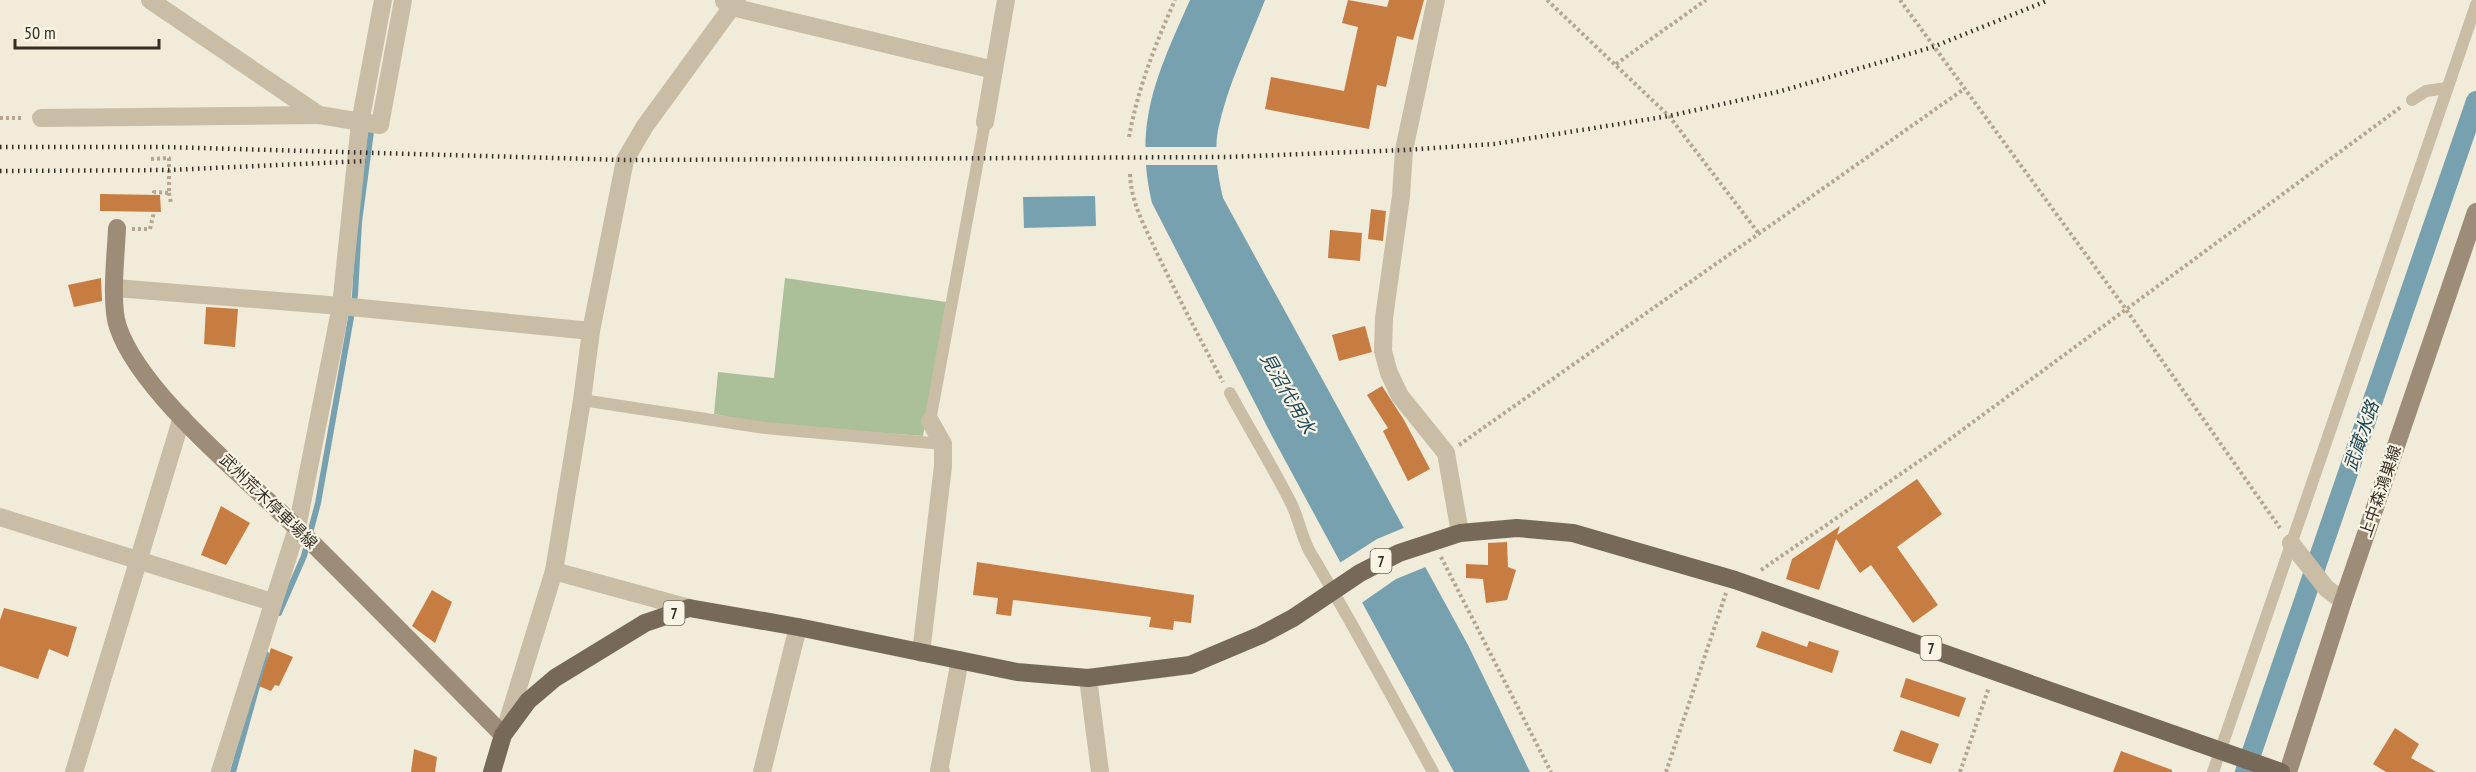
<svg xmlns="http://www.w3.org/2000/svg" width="2476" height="772" font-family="'PT Sans Narrow','Noto Sans JP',sans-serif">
	<rect width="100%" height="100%" fill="#f1ebd9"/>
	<path fill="#abc099" d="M 785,278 L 946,302 L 923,436 L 765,424 L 714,414 L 718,372 L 774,378 Z"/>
	<g fill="#78a1af">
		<path d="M 1190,0 L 1265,0 C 1249,42 1227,86 1218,130 C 1214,153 1218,176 1223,198 L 1468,645 L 1530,772 L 1454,772 L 1273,438 L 1152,203 C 1133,122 1158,72 1190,0 Z"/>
		<path d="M 1095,196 L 1096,226 L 1024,228 L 1023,197 Z"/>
	</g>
	<g fill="#f1ebd9">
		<path d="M 1142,147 L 1220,147 L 1220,165 L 1143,165 Z"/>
		<path d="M 1406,527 L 1428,566 L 1396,579 L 1360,604 L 1338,564 L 1377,539 Z"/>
	</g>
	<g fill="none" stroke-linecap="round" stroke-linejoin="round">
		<g stroke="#78a1af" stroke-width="6">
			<path d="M 279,613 L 304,556 L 318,503 L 355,295 L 359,222 L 372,124"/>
			<path d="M 233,772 L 266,654"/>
		</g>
		<path stroke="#78a1af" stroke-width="20" d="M 2245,772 L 2476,101"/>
	</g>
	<g fill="#c77d42">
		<path d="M 1348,0 L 1387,7 L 1389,0 L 1424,0 L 1413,40 L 1397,36 L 1386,87 L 1377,85 L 1369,129 L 1265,109 L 1271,77 L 1344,91 L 1358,27 L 1342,23 Z"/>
		<path d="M 100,194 L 160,195 L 161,212 L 100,211 Z"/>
		<path d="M 1371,209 L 1386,211 L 1383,241 L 1368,239 Z"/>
		<path d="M 1330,230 L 1362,233 L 1360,261 L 1328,258 Z"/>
		<path d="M 101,278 L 102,301 L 74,307 L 68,285 Z"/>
		<path d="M 206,307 L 238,309 L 235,347 L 204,344 Z"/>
		<path d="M 1365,326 L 1372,352 L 1339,361 L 1332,335 Z"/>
		<path d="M 1382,386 L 1404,420 L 1430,469 L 1408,481 L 1383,431 L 1388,428 L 1367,395 Z"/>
		<path d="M 1917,479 L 1942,514 L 1897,547 L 1938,605 L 1913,623 L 1871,565 L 1860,573 L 1836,539 L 1819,590 L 1786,579 L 1792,559 L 1840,526 L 1837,535 Z"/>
		<path d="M 221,506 L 250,523 L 226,565 L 201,555 Z"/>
		<path d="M 1507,542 L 1508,567 L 1516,570 L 1507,600 L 1486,603 L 1483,579 L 1466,578 L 1466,564 L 1488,565 L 1488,543 Z"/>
		<path d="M 977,562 L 1194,595 L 1191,623 L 1174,621 L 1173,630 L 1149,627 L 1151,617 L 1013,600 L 1011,616 L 996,614 L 998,598 L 973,595 Z"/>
		<path d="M 432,590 L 452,602 L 435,643 L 412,626 Z"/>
		<path d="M 4,608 L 77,627 L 68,657 L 49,649 L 38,679 L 0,666 L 0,620 Z"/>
		<path d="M 1762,631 L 1807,647 L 1809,641 L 1839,651 L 1832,673 L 1756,647 Z"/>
		<path d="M 271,648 L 293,657 L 279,686 L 275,685 L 271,691 L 259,686 Z"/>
		<path d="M 1906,678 L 1966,698 L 1959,717 L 1900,697 Z"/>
		<path d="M 2395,728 L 2419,744 L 2411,758 L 2436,772 L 2386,772 L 2373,764 Z"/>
		<path d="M 1901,730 L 1939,744 L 1931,764 L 1893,751 Z"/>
		<path d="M 414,749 L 437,757 L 435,772 L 411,772 Z"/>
		<path d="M 2121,751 L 2172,770 L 2172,772 L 2113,772 Z"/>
	</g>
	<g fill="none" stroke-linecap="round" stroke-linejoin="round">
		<g stroke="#b5a78f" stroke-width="4" stroke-dasharray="3 3" stroke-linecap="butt">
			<path d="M 1547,0 L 1669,116 L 1760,235"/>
			<path d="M 1900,0 L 2125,308 L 2280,528"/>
			<path d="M 1616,64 L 1706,0"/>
			<path d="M 0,118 L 23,118"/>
			<path d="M 1129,137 C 1138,88 1155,45 1175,0"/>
			<path d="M 151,159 L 169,158 L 169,193 L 154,192 L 154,195"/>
			<path d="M 1130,174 C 1131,203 1145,227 1157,253 C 1178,297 1200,339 1223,382"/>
			<path d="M 169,193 L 171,203"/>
			<path d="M 132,229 L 150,229 L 154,212"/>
			<path d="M 1459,445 L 1964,89"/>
			<path d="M 1441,557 L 1551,772"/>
			<path d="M 1761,570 L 1931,453 L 2401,107"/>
			<path d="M 1666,772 L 1726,593"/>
			<path d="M 1960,772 L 1989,687"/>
		</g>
		<g stroke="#c9bda5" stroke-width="12">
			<path d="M 2412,100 L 2426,91 L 2447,88"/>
			<path d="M 1230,393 C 1250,430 1273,467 1292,505 C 1299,520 1302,538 1310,552 C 1353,624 1393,698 1433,772"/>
			<path d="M 582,400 L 765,428 L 943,444"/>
			<path d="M 930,421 L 985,122"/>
			<path d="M 2213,772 L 2476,5"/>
		</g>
		<g stroke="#c9bda5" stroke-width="18">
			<path d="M 150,0 L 319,115 L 380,125 L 403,0"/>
			<path d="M 1436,0 L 1404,150 L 1401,196 L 1384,318 L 1383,351 L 1389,373 L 1400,396 L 1446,453 L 1460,533"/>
			<path d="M 724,1 L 732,7 L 994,70"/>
			<path d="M 41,118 L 319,115"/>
			<path d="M 985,122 L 1006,0"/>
			<path d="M 115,288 L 341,306 L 591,331"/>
			<path d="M 0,517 L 272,602"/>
			<path d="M 2291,543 L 2326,588 L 2343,601"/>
			<path d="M 554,571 L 689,608"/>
			<path d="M 921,653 L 943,466 L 943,444 L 930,421"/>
			<path d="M 1088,678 L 1100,772"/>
			<path d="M 505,730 L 554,571 L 582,400 L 591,331 L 625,160 L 645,126 L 737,0"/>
			<path d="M 74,772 L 182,417"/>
			<path d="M 220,772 L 297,528 L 341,306 L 360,123 L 383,0"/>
			<path d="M 762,772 L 798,627"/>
			<path d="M 941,772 L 939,771 L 960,660"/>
		</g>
		<g stroke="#9d8c77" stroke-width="18">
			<path d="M 117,228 C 116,254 110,304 118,327 C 140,393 247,479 298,529 C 367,597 435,666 503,735"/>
			<path d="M 2288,772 L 2343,601 L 2476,212"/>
		</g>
		<path stroke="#776957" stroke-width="18" d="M 492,772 L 503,735 L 528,701 L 555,678 L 645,623 L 689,608 L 798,627 L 1017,672 L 1088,678 L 1190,665 L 1261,635 L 1293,618 L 1360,573 L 1399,553 L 1460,533 L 1517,528 L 1573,533 L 1735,580 L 2281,772"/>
		<g stroke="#352e26" stroke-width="4.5" stroke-dasharray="1.5 4.5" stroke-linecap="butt">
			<path d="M 0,147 L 165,147 L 625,160 L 1227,157 L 1404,150 L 1494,144 L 1669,116 L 1781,91 L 1933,47 L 2049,0"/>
			<path d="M 0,171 L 169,170 L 366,161"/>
		</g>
	</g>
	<g text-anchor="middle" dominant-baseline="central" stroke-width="4.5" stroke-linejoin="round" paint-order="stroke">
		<g fill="#f9f4e5" stroke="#70695f" stroke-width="1.5">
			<rect x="1370.5" y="549" width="21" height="24" rx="4.5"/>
			<rect x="663.5" y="601" width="21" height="24" rx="4.5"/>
			<rect x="1920.5" y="636" width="21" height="24" rx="4.5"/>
		</g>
		<g font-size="15" font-weight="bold" fill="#352e26">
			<text x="1381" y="561">7</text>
			<text x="674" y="613">7</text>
			<text x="1931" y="648">7</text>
		</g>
		<g font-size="16" fill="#352e26" stroke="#f9f4e5">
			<text transform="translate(2380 491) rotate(-71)">上中森鴻巣線</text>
			<text transform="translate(269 501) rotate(44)">武州荒木停車場線</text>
		</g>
		<g font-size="18" font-style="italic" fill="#1c4757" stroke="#f9f4e5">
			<text transform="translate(1288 393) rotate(60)">見沼代用水</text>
			<text transform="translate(2361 436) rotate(-71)">武蔵水路</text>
		</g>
	</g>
	<path d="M15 39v9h144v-9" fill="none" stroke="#352e26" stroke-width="3"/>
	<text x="24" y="39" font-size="18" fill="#352e26" stroke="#f9f4e5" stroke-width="4.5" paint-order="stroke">50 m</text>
</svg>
